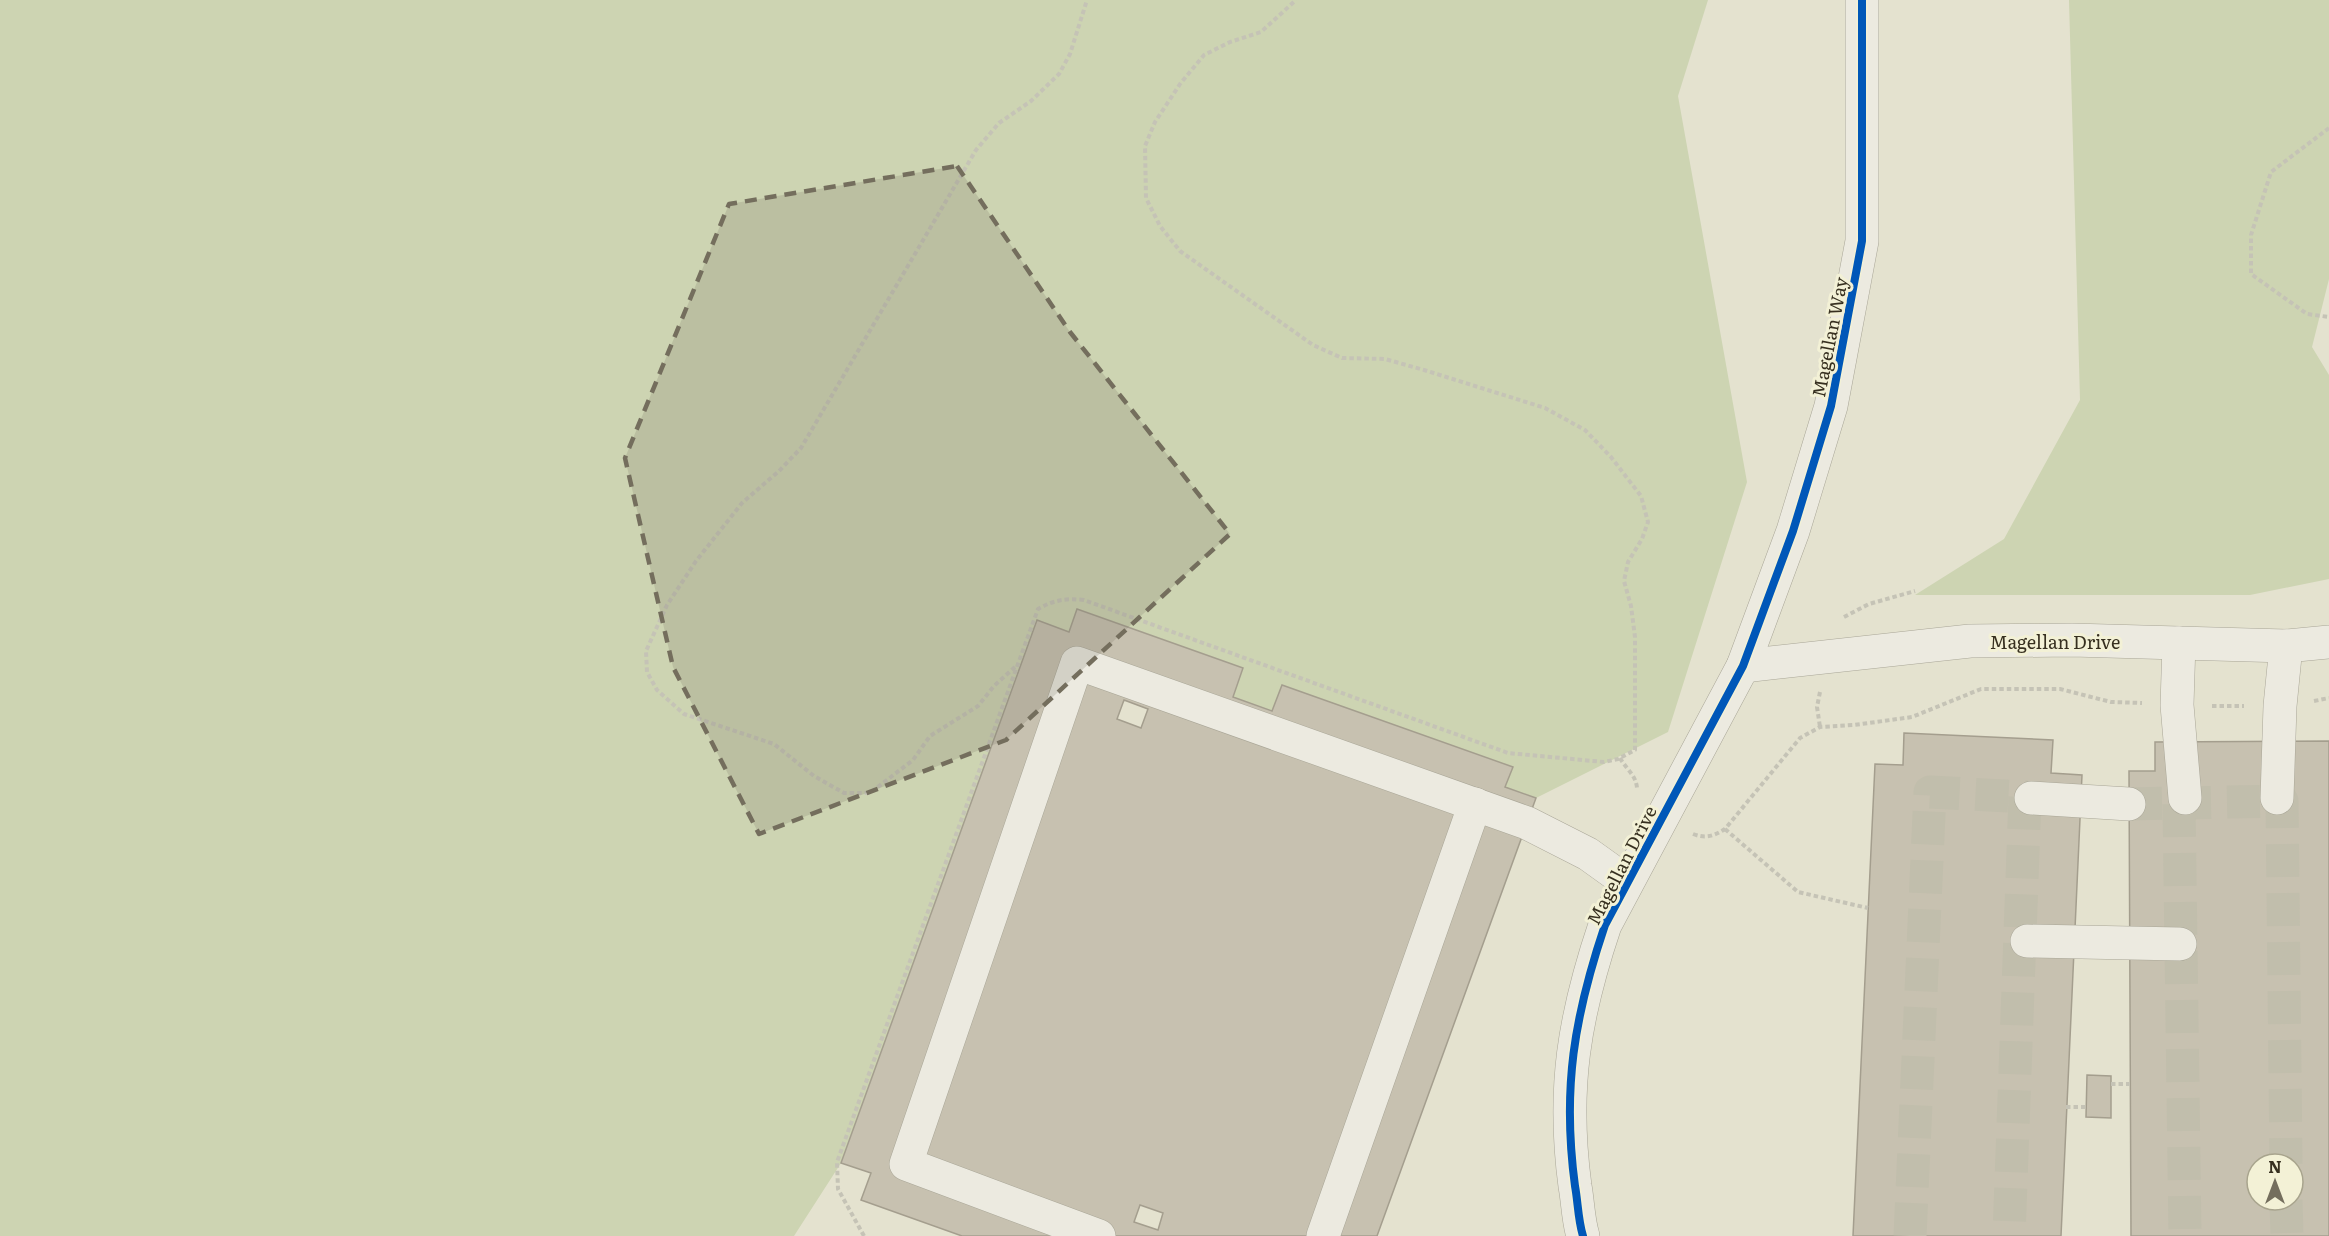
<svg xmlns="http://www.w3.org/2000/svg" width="2329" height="1236" font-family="Literata,serif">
	<rect width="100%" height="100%" fill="#e4e2cf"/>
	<g fill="#cdd4b2">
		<path d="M 0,0 L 1708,0 L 1678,96 L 1747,482 L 1668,732 L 1536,798 L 1505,787 L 1512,767 L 1282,685 L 1272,711 L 1233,697 L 1243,668 L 1078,609 L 1069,632 L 1037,620 L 841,1163 L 794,1236 L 0,1236 Z"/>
		<path d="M 2069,0 L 2329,0 L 2329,279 L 2312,347 L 2329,375 L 2329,579 L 2250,595 L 1915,595 L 2004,539 L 2080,400 Z"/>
	</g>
	<g fill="#c7c1b0" stroke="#a49e8e" stroke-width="1.5" fill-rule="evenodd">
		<path d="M 1077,609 L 1243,668 L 1233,697 L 1272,711 L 1282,685 L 1513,767 L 1505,787 L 1536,798 L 1377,1236 L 962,1236 L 861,1200 L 871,1173 L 841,1163 L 1037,620 L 1069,632 ZM 1124,700 L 1148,709 L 1141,728 L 1117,719 ZM 1140,1205 L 1163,1213 L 1158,1230 L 1134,1222 Z"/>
		<path d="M 1904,733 L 2053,740 L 2051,773 L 2082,775 L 2061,1236 L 1853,1236 L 1875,764 L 1903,765 Z"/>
		<path d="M 2329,741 L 2329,1236 L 2131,1236 L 2129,771 L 2155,771 L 2155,742 ZM 2257,1164 L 2293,1164 L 2293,1200 L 2257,1200 Z"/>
		<path d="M 2087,1075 L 2111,1076 L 2111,1118 L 2086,1117 Z"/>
	</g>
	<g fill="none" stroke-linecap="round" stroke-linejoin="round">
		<g stroke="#c1beac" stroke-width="33" stroke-dasharray="33 16" stroke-linecap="butt">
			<path d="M 2129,804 L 2282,801 L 2286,1164"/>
			<path d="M 2179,804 L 2185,1236"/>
			<path d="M 2286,1200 L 2287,1236"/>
			<path d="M 1910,1236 L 1930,792 L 2025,797 L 2009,1236"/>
		</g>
		<g stroke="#a9a697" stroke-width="34">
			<g id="minor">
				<path d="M 2179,643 L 2177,705 L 2185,798"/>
				<path d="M 1743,666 L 1970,641 L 2072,640 L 2286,646 L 2329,642"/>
				<path d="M 2031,798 L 2129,804"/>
				<path d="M 2277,798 L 2280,706 L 2286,646"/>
				<path d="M 2027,941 L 2180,944"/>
				<path d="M 1099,1236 L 906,1164 L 1077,663 L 1527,823 L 1588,854 L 1627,882"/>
				<path d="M 1323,1236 L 1475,804"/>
				<path d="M 1583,1236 C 1578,1220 1578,1202 1575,1186 C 1562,1089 1574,1017 1605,925 L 1743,666 L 1793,531 L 1831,406 L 1862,241 L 1862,0"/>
			</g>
		</g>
		<g stroke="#c5c3b6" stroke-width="4" stroke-dasharray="4.5 3" stroke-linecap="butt">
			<path d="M 2329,128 L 2271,172 L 2251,235 L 2251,274 L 2307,314 L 2329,317"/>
			<path d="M 1844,617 L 1869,604 L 1915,591"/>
			<path d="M 1015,667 L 994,686 L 978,706 L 930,736 L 913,760 L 870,793 L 844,793 L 814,776 L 774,744 L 684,714 L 657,690 L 647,672 L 646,651 L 667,605 L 696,561 L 742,503 L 779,471 L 801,448 L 976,150 L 999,123 L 1031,101 L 1059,74 L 1070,54 L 1087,0"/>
			<path d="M 1820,692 L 1817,707 L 1820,727"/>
			<path d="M 2314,701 L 2329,698"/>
			<path d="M 2212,706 L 2244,706"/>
			<path d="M 1620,758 C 1626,769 1636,775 1637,788"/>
			<path d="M 1725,829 L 1798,892 L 1868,908"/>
			<path d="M 1693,834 C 1706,839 1714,836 1725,829 L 1800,738 L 1820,727 L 1854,725 L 1912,717 L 1981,689 L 2060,689 L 2111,702 L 2142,703"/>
			<path d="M 2111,1084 L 2130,1084"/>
			<path d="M 2066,1107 L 2086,1107"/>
			<path d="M 864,1236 L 838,1189 L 837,1162 L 1038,609 C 1054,600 1065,598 1084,600 L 1508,753 L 1604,762 L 1618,759 L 1635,750 L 1635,637 L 1631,606 L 1624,581 L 1628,562 L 1642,539 L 1648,522 L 1641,496 L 1611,457 L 1585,430 L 1545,408 L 1424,370 L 1385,359 L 1342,358 L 1313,345 L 1180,251 L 1160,226 L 1146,198 L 1145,146 L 1155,122 L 1180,84 L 1204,55 L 1230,42 L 1261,32 L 1296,0"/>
		</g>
		<use href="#minor" stroke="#eceae0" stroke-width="33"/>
		<g stroke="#f3f1d6" stroke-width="11">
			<path id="cycleway" d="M 1583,1236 C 1578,1220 1578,1202 1575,1186 C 1562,1089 1574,1017 1605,925 L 1743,666 L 1793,531 L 1831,406 L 1862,241 L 1862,0"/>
		</g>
		<use href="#cycleway" stroke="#0057b8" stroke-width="8"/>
	</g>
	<path fill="#746e5d" fill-opacity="0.2" stroke="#746e5d" stroke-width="4.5" stroke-dasharray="12 8" stroke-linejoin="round" d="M 957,166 L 1070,332 L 1230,534 L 1006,740 L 759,834 L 673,667 L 625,458 L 729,204 Z"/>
	<g text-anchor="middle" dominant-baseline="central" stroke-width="6" stroke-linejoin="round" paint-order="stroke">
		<g font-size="18" fill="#373020" stroke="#f3f1d6">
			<text transform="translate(1829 337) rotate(-79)">Magellan Way</text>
			<text x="2055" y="641">Magellan Drive</text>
			<text transform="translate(1621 865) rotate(-63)">Magellan Drive</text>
		</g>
	</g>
	<g transform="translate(2275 1182)"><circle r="28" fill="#f3f1d6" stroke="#a8a48d" stroke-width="1.5"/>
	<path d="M0-4.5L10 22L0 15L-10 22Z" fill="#746e5d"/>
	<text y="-9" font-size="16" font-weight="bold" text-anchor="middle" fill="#373020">N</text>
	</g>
</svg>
